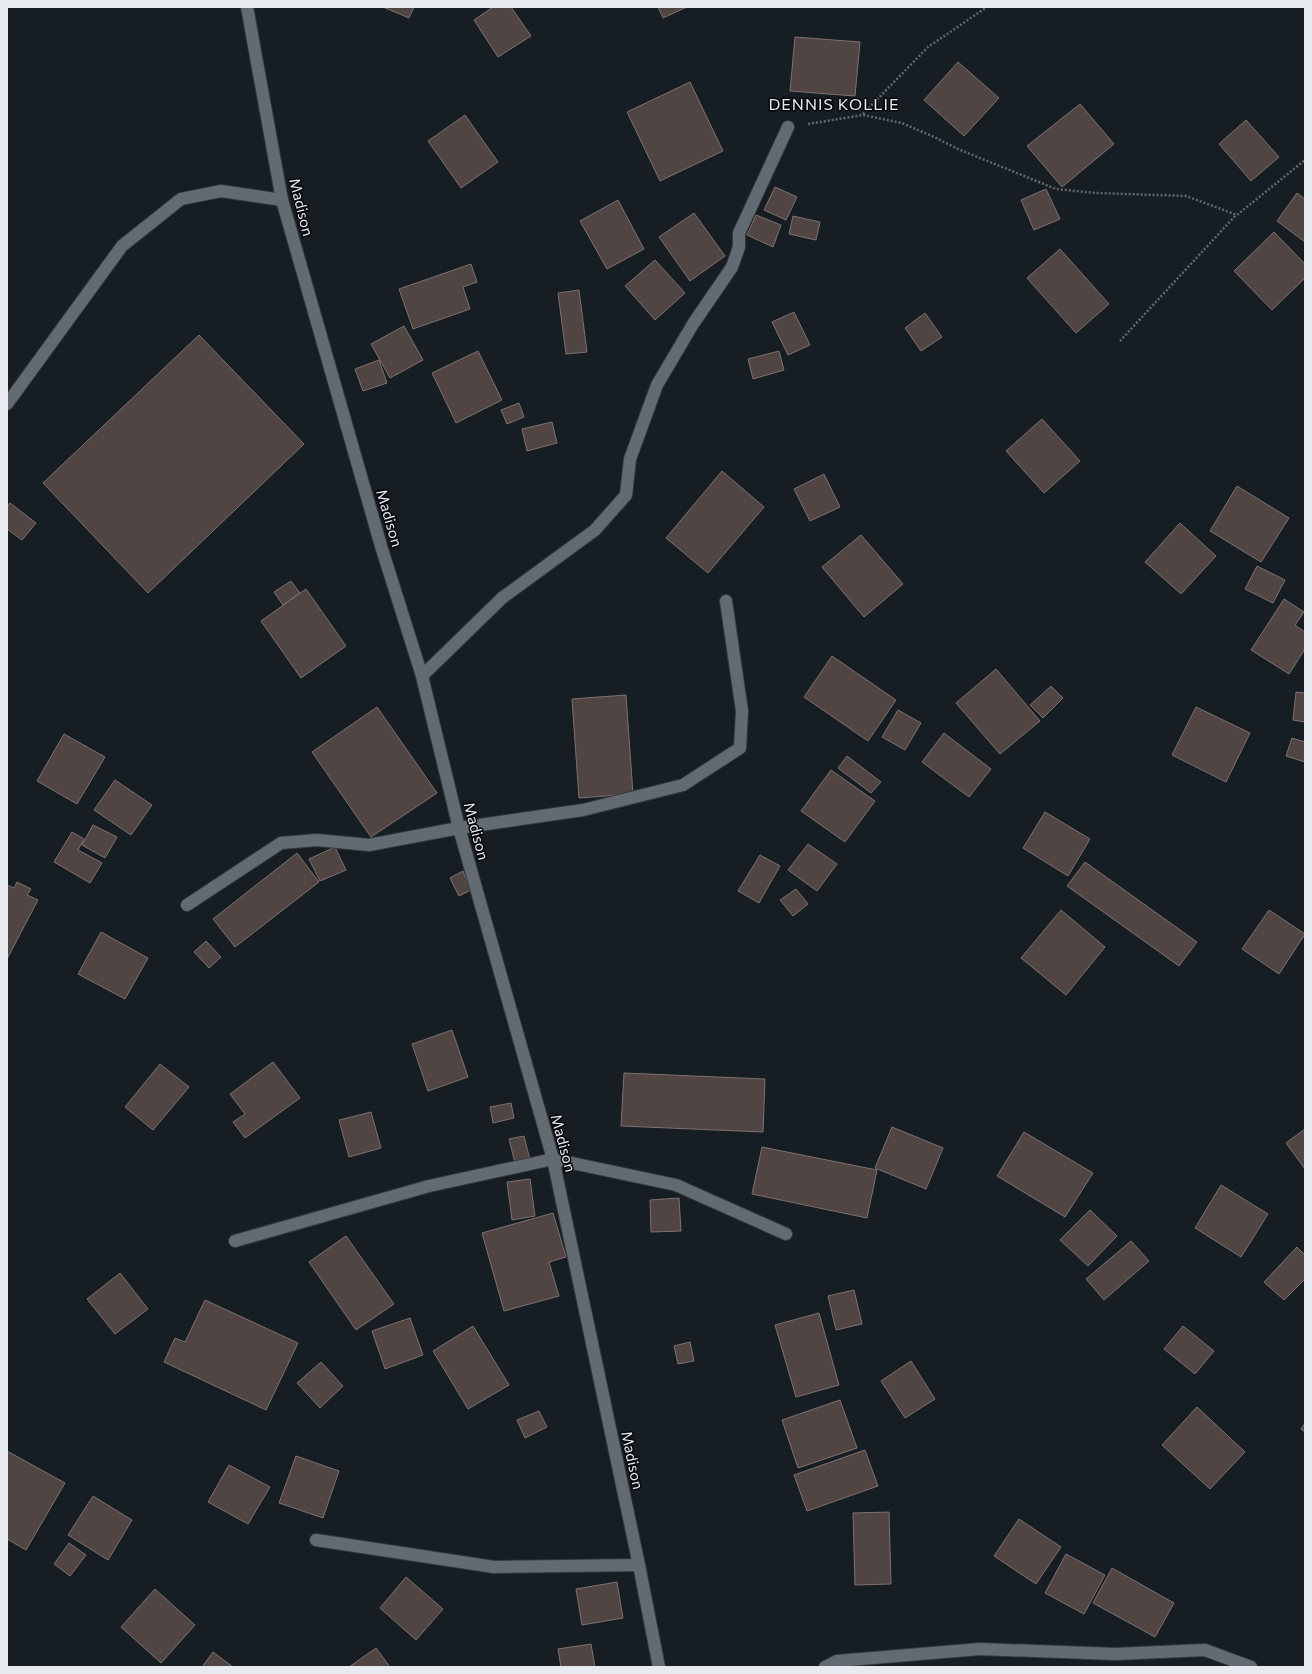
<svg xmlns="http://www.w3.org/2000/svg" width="1312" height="1674" font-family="Commissioner,sans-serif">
	<rect width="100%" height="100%" fill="#161d23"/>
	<g fill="#504543" stroke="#7e7270">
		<path d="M 383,7 L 414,7 L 409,18 Z"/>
		<path d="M 493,7 L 511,7 L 531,36 L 498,57 L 474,20 Z"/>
		<path d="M 658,7 L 687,7 L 663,18 Z"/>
		<path d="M 795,37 L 860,42 L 855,96 L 790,91 Z"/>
		<path d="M 958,62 L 999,98 L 964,136 L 924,100 Z"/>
		<path d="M 690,82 L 723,151 L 660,181 L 627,112 Z"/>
		<path d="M 1080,104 L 1114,144 L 1062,187 L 1027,146 Z"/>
		<path d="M 465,115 L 498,162 L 461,188 L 428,141 Z"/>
		<path d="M 1246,120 L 1279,157 L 1251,181 L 1219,144 Z"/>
		<path d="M 775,187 L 797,197 L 786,220 L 764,210 Z"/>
		<path d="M 1046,189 L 1060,219 L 1034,230 L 1021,200 Z"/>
		<path d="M 1297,193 L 1305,199 L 1305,242 L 1277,221 Z"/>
		<path d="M 618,200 L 644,249 L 607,269 L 580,221 Z"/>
		<path d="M 694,213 L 725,256 L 690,281 L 659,237 Z"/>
		<path d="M 756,215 L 781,225 L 773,247 L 747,235 Z"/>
		<path d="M 793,216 L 820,222 L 816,240 L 789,234 Z"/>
		<path d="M 1274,232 L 1305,264 L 1305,278 L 1272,310 L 1234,271 Z"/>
		<path d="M 1060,249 L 1109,304 L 1076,333 L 1027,278 Z"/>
		<path d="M 655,260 L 685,293 L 655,320 L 625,286 Z"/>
		<path d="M 471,264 L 477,282 L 463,287 L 470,309 L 413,329 L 399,289 Z"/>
		<path d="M 579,290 L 587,352 L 566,354 L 558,293 Z"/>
		<path d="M 794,312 L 810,345 L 788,355 L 772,322 Z"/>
		<path d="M 925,313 L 942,337 L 921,351 L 905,328 Z"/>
		<path d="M 404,326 L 423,360 L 390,378 L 371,344 Z"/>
		<path d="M 199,335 L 304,444 L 148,593 L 43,483 Z"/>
		<path d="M 478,351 L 502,400 L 456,423 L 432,373 Z"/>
		<path d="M 779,351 L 784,370 L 753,379 L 748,359 Z"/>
		<path d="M 379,360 L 387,383 L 363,391 L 355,369 Z"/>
		<path d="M 519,403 L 524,417 L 507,424 L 501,410 Z"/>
		<path d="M 1042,419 L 1080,461 L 1044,493 L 1006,451 Z"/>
		<path d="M 552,422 L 557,443 L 527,451 L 522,429 Z"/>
		<path d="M 722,471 L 764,507 L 708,573 L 666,538 Z"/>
		<path d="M 824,474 L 840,507 L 810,521 L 794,489 Z"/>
		<path d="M 1237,486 L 1289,518 L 1261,562 L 1210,531 Z"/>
		<path d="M 10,503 L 36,523 L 22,540 L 7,529 L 7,507 Z"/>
		<path d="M 1180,523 L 1216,556 L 1181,594 L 1145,562 Z"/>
		<path d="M 861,535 L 903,584 L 864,617 L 822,567 Z"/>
		<path d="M 1257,566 L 1285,580 L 1273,603 L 1245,589 Z"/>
		<path d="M 291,581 L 300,593 L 283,605 L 274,592 Z"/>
		<path d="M 306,589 L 346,646 L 301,678 L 261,621 Z"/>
		<path d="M 1284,599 L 1304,612 L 1295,625 L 1305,632 L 1305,649 L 1289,674 L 1251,650 Z"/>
		<path d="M 832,656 L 896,700 L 868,741 L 804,697 Z"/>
		<path d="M 996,669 L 1040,721 L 1000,754 L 956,703 Z"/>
		<path d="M 1051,686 L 1063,698 L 1043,718 L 1030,705 Z"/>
		<path d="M 1296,692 L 1305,693 L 1305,722 L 1293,720 Z"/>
		<path d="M 626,695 L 633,794 L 579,798 L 572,699 Z"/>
		<path d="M 377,707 L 437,793 L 371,837 L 312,752 Z"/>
		<path d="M 1196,707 L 1250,733 L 1226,782 L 1172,755 Z"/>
		<path d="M 898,710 L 921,723 L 905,750 L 882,737 Z"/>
		<path d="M 944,733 L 991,769 L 969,797 L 922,762 Z"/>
		<path d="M 64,734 L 105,757 L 77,804 L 37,781 Z"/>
		<path d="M 1292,738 L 1305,742 L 1305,762 L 1286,756 Z"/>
		<path d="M 847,756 L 881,782 L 871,793 L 838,768 Z"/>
		<path d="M 831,770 L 875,801 L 845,842 L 801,811 Z"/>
		<path d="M 115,780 L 152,805 L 131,835 L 94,810 Z"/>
		<path d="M 1045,812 L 1090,839 L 1068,876 L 1023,848 Z"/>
		<path d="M 93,825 L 117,837 L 105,858 L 82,845 Z"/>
		<path d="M 72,832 L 84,839 L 78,850 L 102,863 L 90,883 L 54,862 Z"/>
		<path d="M 808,844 L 837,864 L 817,891 L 788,870 Z"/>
		<path d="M 335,847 L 346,870 L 320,881 L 309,859 Z"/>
		<path d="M 297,853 L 319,882 L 235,947 L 213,919 Z"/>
		<path d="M 760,855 L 780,866 L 759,903 L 738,891 Z"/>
		<path d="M 1085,862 L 1197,942 L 1179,966 L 1067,886 Z"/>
		<path d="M 463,871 L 471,890 L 459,896 L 450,878 Z"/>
		<path d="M 17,882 L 31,889 L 27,895 L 38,900 L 7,959 L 7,885 L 14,888 Z"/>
		<path d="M 796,889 L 808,904 L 793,916 L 780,900 Z"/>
		<path d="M 1061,910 L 1105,947 L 1066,995 L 1021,958 Z"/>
		<path d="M 1269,910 L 1305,934 L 1279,974 L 1242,949 Z"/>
		<path d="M 101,932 L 148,958 L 125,999 L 78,974 Z"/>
		<path d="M 206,941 L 221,957 L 209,968 L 194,952 Z"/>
		<path d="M 452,1030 L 468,1077 L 428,1091 L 412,1044 Z"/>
		<path d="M 273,1062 L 300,1098 L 245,1138 L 233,1122 L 245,1114 L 230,1094 Z"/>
		<path d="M 160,1064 L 189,1087 L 153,1130 L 125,1107 Z"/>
		<path d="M 624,1073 L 765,1079 L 763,1132 L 621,1126 Z"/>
		<path d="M 511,1103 L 514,1118 L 493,1123 L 490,1107 Z"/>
		<path d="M 371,1112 L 381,1148 L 349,1157 L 339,1120 Z"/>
		<path d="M 892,1127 L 943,1148 L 926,1189 L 875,1168 Z"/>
		<path d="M 1305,1129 L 1305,1169 L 1286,1143 Z"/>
		<path d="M 1024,1132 L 1093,1173 L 1065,1217 L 997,1176 Z"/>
		<path d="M 524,1136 L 530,1160 L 515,1163 L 509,1139 Z"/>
		<path d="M 762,1147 L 877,1170 L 867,1218 L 752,1194 Z"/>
		<path d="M 530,1179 L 535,1216 L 512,1220 L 507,1182 Z"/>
		<path d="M 1221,1185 L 1268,1214 L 1241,1257 L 1195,1228 Z"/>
		<path d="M 679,1198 L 681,1231 L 651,1232 L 650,1200 Z"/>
		<path d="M 1090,1210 L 1117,1236 L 1088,1266 L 1060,1240 Z"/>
		<path d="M 553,1213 L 566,1257 L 549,1262 L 559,1296 L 504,1311 L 482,1233 Z"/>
		<path d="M 346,1236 L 394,1304 L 356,1330 L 309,1262 Z"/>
		<path d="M 1131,1241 L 1149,1261 L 1104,1300 L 1086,1279 Z"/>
		<path d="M 1297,1247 L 1305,1255 L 1305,1279 L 1284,1300 L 1264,1282 Z"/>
		<path d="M 120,1273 L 148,1309 L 115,1334 L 87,1299 Z"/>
		<path d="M 854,1290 L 862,1324 L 836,1330 L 828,1296 Z"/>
		<path d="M 205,1300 L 298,1343 L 266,1410 L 164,1362 L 175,1338 L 185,1342 Z"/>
		<path d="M 819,1313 L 839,1385 L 796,1397 L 775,1325 Z"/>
		<path d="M 410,1318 L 423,1355 L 385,1369 L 372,1331 Z"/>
		<path d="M 473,1326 L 509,1385 L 468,1409 L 433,1351 Z"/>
		<path d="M 1183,1326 L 1214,1351 L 1195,1374 L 1164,1349 Z"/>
		<path d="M 690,1342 L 694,1361 L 678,1364 L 674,1346 Z"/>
		<path d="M 911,1361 L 935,1399 L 905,1418 L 881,1381 Z"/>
		<path d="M 321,1362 L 343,1386 L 320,1408 L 297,1383 Z"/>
		<path d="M 840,1400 L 857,1448 L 798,1468 L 782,1420 Z"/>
		<path d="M 1197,1407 L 1245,1452 L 1210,1489 L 1162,1445 Z"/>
		<path d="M 539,1411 L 547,1427 L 525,1438 L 517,1420 Z"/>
		<path d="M 1305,1423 L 1305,1432 L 1301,1429 Z"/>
		<path d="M 865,1450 L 878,1486 L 807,1511 L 794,1475 Z"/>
		<path d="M 7,1451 L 65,1483 L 26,1550 L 7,1539 Z"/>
		<path d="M 296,1456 L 339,1471 L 323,1518 L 279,1503 Z"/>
		<path d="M 229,1465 L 270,1487 L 248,1524 L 208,1502 Z"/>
		<path d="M 93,1496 L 132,1520 L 108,1560 L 68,1535 Z"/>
		<path d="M 889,1512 L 891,1584 L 855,1585 L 853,1513 Z"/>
		<path d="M 1019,1519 L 1061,1547 L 1036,1584 L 994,1556 Z"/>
		<path d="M 69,1543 L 86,1555 L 70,1576 L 54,1564 Z"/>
		<path d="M 1066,1554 L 1105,1575 L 1084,1614 L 1045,1593 Z"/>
		<path d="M 1112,1568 L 1174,1603 L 1155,1637 L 1093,1603 Z"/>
		<path d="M 406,1577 L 443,1609 L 416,1640 L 380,1608 Z"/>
		<path d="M 617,1582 L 623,1618 L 582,1625 L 576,1589 Z"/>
		<path d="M 155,1589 L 195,1625 L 161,1663 L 121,1627 Z"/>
		<path d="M 591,1644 L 595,1667 L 561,1667 L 558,1649 Z"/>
		<path d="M 376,1648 L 390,1667 L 349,1667 Z"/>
		<path d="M 213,1652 L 233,1667 L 202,1667 Z"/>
	</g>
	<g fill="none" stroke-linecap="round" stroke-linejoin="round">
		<g stroke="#35393e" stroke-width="14">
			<g id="street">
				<path d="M 7,404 L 122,246 L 181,199 L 221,191 L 282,200"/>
				<path d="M 422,676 L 502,598 L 595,530 L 626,495 L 630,459 L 657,385 L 693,324 L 732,267 L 739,247 L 739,233 L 788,127"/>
				<path d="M 187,905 L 281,843 L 317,840 L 369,845 L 459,828 L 583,810 L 683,785 L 740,748 L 742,711 L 726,601"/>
				<path d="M 235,1241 L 429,1186 L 553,1159 L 676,1185 L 786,1234"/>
				<path d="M 316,1540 L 494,1567 L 639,1565"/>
				<path d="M 825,1667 L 837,1661 L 980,1649 L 1115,1654 L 1205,1650 L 1251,1667"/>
			</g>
		</g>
		<g stroke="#35393e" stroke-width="14">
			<path id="secondary" d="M 247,7 L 282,200 L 381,546 L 422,676 L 459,828 L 553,1159 L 639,1565 L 659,1667"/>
		</g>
		<g stroke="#62686e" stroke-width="2.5" stroke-dasharray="2 2" stroke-linecap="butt">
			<path d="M 863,114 L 928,47 L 987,7"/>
			<path d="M 808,124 L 863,115 L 902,123 L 934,137 L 958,149 L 1056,189 L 1095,193 L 1186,196 L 1237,215 L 1305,160"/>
			<path d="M 1120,341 L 1236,215"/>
		</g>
		<use href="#street" stroke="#636b72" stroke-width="12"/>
		<use href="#secondary" stroke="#636b72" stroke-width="12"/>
	</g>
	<g text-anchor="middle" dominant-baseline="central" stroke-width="3" stroke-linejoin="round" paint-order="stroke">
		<g font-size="15" fill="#e7ebf0" stroke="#050709">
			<text transform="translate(302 207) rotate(76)">Madison</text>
			<text transform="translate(390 518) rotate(74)">Madison</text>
			<text transform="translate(477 831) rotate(75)">Madison</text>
			<text transform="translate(564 1143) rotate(75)">Madison</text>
			<text transform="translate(633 1460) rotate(78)">Madison</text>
		</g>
		<g font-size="16" letter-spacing="1" fill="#e7ebf0" stroke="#050709">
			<text x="834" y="103">DENNIS KOLLIE</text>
		</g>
	</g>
	<rect width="1312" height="1674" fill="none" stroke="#e7ebf0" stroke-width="16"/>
</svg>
